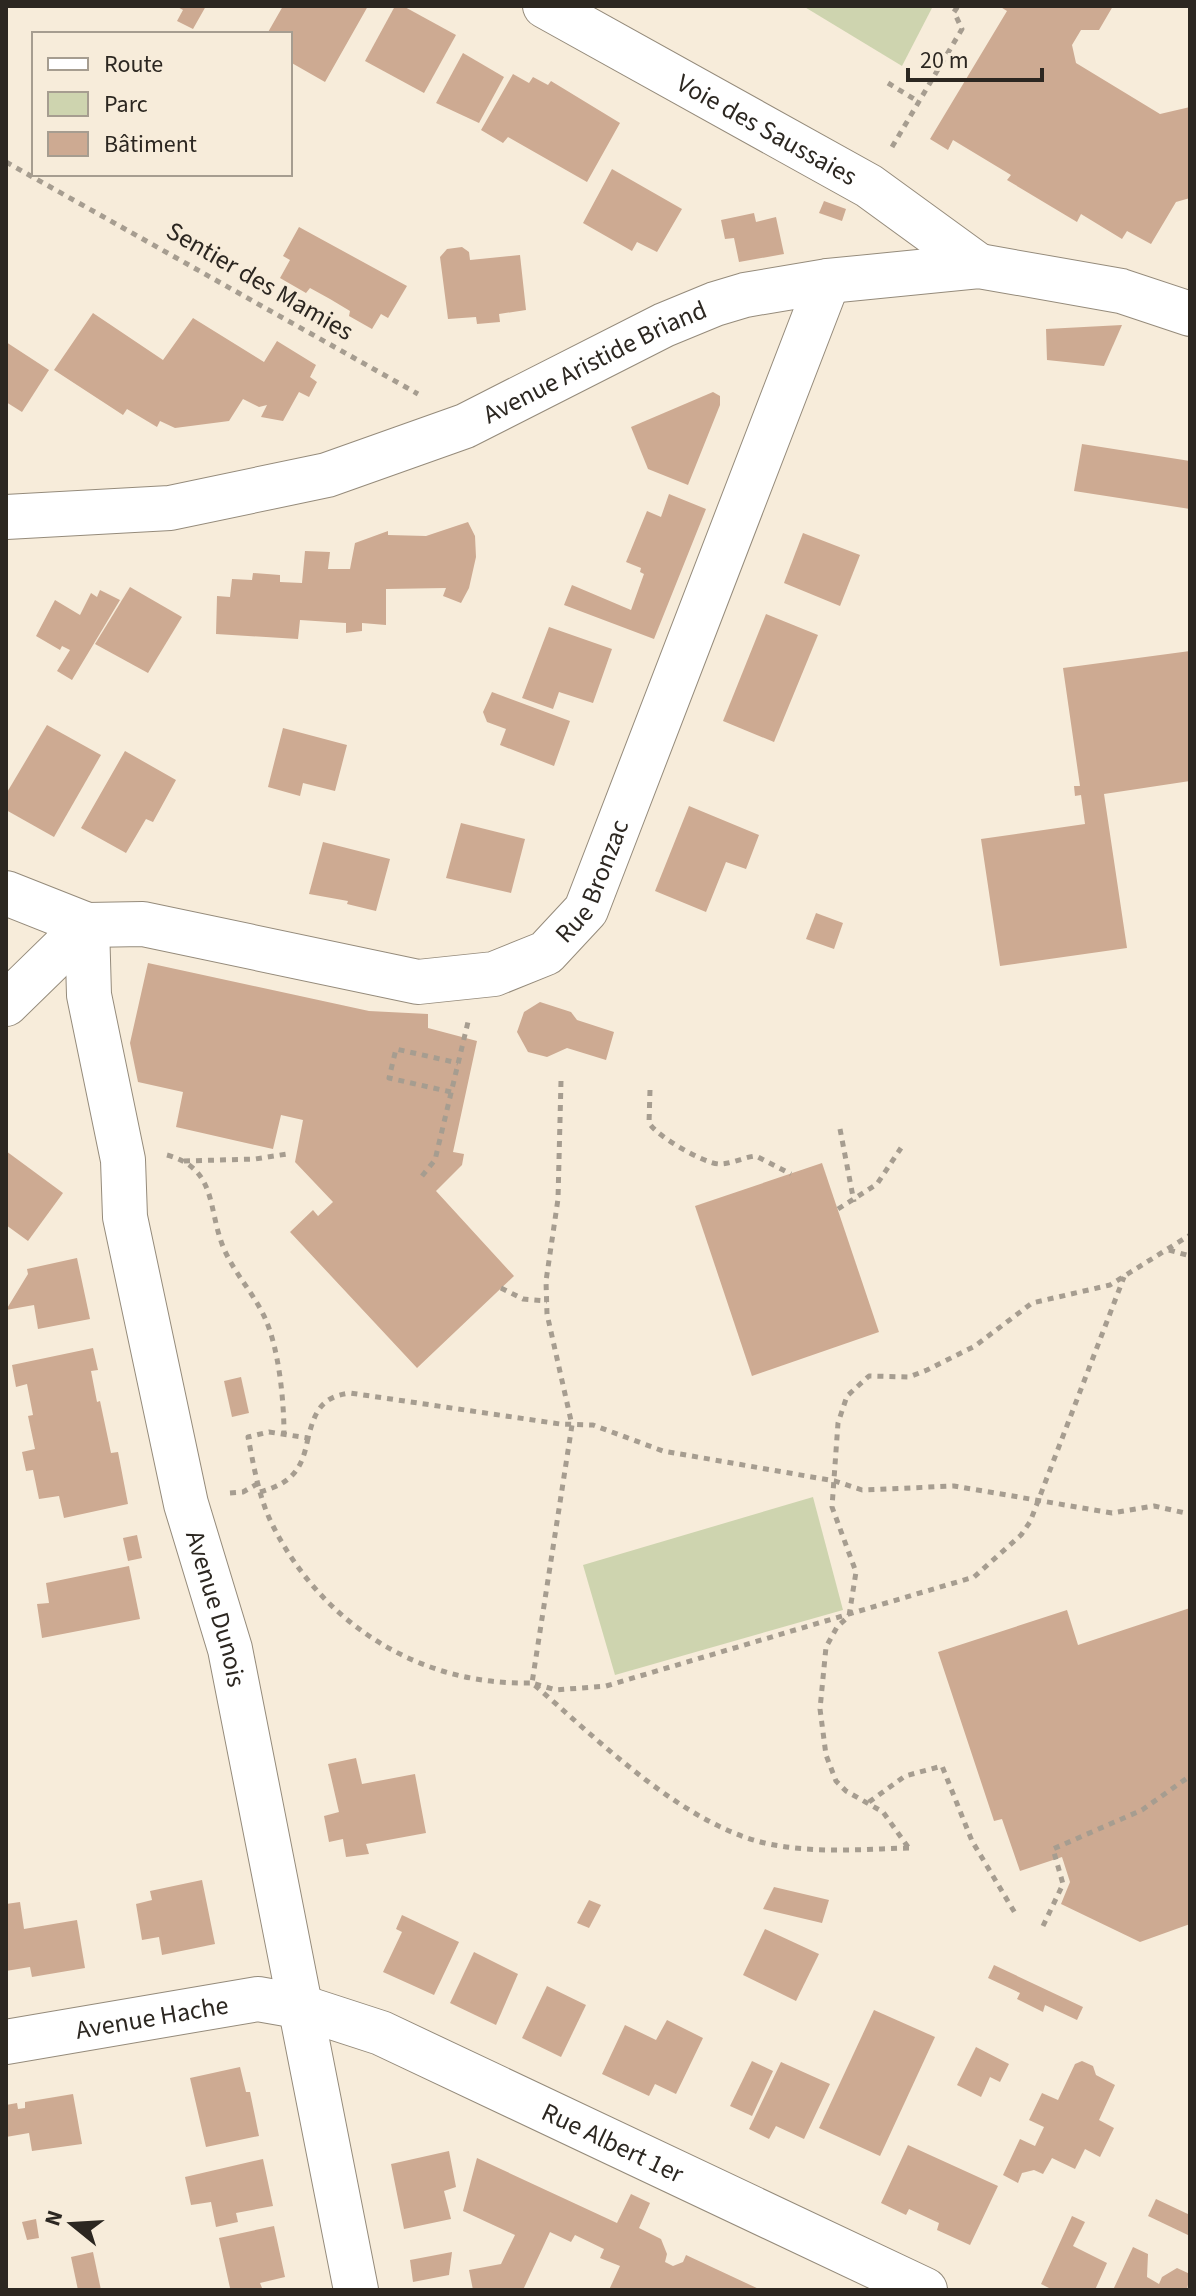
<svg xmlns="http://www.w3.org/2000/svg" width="1196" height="2296" font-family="'Source Sans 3',sans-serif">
	<rect width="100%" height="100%" fill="#f7ecda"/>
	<g fill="#ced4af">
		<path d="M 803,6 L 933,6 L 902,66 Z"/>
		<path d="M 813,1497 L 843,1610 L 615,1675 L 583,1565 Z"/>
	</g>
	<g fill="#cdaa92">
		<path d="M 176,6 L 206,6 L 193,29 L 177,21 L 183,10 Z"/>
		<path d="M 283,6 L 368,6 L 325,82 L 290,62 L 290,34 L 267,34 Z"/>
		<path d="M 395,6 L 403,6 L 456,35 L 424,93 L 365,61 Z"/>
		<path d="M 999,6 L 1113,6 L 1099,30 L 1081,30 L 1072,45 L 1076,63 L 1160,114 L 1190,107 L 1190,198 L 1176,202 L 1151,244 L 1127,231 L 1122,239 L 1081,214 L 1077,222 L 1007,180 L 1011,175 L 953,140 L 948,150 L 930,139 L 1007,11 Z"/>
		<path d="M 463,53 L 504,77 L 479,123 L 436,103 Z"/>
		<path d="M 513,74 L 529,83 L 533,77 L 548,85 L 551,81 L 620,123 L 587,182 L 508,137 L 503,143 L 481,130 Z"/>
		<path d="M 612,169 L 682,209 L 657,252 L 637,242 L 632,251 L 583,223 Z"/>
		<path d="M 824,201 L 846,209 L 842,221 L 819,213 Z"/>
		<path d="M 754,213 L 756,222 L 776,217 L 784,254 L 739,262 L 734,238 L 725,239 L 721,220 Z"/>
		<path d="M 299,227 L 407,286 L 388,318 L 381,314 L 372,329 L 349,316 L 350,311 L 330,299 L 310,288 L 306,293 L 280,278 L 290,260 L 283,256 Z"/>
		<path d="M 462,247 L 469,252 L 470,260 L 520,255 L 526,310 L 499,314 L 500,322 L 477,324 L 476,317 L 448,319 L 440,257 L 447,249 Z"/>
		<path d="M 93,313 L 163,360 L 193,318 L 264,362 L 277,341 L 316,365 L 310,377 L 317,382 L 309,397 L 299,392 L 283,421 L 261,417 L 267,405 L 259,407 L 243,399 L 229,421 L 175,428 L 160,421 L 157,427 L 127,409 L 123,415 L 54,370 Z"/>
		<path d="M 1122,325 L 1104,366 L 1047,360 L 1046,329 Z"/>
		<path d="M 6,342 L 49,370 L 22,412 L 6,402 Z"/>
		<path d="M 713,392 L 720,396 L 720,405 L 688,485 L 648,469 L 631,427 Z"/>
		<path d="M 1082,444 L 1190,461 L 1190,509 L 1074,491 Z"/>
		<path d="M 669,494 L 706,509 L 654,639 L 564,605 L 572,585 L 631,610 L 644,574 L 640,572 L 641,568 L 626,562 L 647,511 L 661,517 Z"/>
		<path d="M 468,522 L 475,536 L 476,557 L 469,588 L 461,603 L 443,596 L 446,588 L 386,589 L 386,625 L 362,623 L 362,631 L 346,633 L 346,623 L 300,620 L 298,639 L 216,634 L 217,596 L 230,597 L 232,579 L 252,580 L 253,573 L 280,575 L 280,582 L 302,583 L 305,551 L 330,552 L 328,569 L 350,569 L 355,543 L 388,531 L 388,535 L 426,536 Z"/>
		<path d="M 803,533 L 860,555 L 840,606 L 784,583 Z"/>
		<path d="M 130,587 L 182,617 L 148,673 L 95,644 Z"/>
		<path d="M 100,590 L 120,600 L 72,680 L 57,671 L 70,650 L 62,646 L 60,650 L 36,636 L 55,600 L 80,615 L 91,593 L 97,597 Z"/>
		<path d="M 766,614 L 818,635 L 774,742 L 723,721 Z"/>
		<path d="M 549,627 L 612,649 L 593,703 L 559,692 L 553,709 L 522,698 Z"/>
		<path d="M 1190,651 L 1190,781 L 1104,794 L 1127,948 L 1000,966 L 981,839 L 1085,824 L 1081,795 L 1075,796 L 1074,786 L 1080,786 L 1063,668 Z"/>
		<path d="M 492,692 L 570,721 L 554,766 L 500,745 L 506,729 L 487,722 L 483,712 Z"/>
		<path d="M 47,725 L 101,755 L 54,837 L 6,810 L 6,794 Z"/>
		<path d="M 283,728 L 347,745 L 335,791 L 303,783 L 300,796 L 268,787 Z"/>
		<path d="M 125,751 L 176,780 L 153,822 L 146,819 L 126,853 L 81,828 Z"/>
		<path d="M 689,806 L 759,835 L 746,869 L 726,862 L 706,912 L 655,891 Z"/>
		<path d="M 461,823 L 525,839 L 511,893 L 446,878 Z"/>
		<path d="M 323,842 L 390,859 L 376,911 L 347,904 L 348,901 L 309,894 Z"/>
		<path d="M 816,913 L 843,923 L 834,949 L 806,939 Z"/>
		<path d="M 148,963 L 369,1011 L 428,1014 L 428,1028 L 477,1041 L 453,1152 L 464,1154 L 462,1165 L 436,1191 L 514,1276 L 417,1368 L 290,1232 L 313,1210 L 318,1216 L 333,1202 L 295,1162 L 303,1120 L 281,1115 L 273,1149 L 176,1127 L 183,1092 L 138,1082 L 130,1043 Z"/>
		<path d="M 540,1002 L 571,1012 L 577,1020 L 614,1032 L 606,1060 L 567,1048 L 547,1057 L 528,1052 L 517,1032 L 524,1012 Z"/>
		<path d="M 6,1151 L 63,1193 L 28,1241 L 6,1225 Z"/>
		<path d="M 822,1163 L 879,1332 L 752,1376 L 695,1206 Z"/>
		<path d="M 77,1258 L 90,1319 L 38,1329 L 34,1305 L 6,1310 L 28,1274 L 27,1269 Z"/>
		<path d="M 93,1348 L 98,1370 L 91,1371 L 97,1402 L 100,1401 L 111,1453 L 118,1452 L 128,1504 L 64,1518 L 59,1496 L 39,1499 L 33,1470 L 26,1471 L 22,1452 L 35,1449 L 28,1416 L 33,1415 L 27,1384 L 16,1387 L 12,1365 Z"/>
		<path d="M 241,1377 L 249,1413 L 232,1417 L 224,1381 Z"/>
		<path d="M 137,1535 L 142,1558 L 128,1561 L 123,1538 Z"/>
		<path d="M 129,1566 L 140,1619 L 42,1638 L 37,1604 L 49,1603 L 46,1583 Z"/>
		<path d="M 1190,1608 L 1190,1924 L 1140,1942 L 1061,1904 L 1070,1882 L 1062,1857 L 1020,1871 L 1002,1819 L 994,1821 L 938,1652 L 1067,1610 L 1078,1645 Z"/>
		<path d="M 356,1758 L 362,1784 L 415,1774 L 426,1833 L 366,1844 L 369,1854 L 346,1857 L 343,1839 L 329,1842 L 324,1816 L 339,1812 L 328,1764 Z"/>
		<path d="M 202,1880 L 215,1944 L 162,1955 L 159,1937 L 142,1940 L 136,1904 L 152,1900 L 150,1891 Z"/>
		<path d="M 774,1887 L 829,1900 L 822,1923 L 763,1909 Z"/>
		<path d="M 589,1900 L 601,1905 L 589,1928 L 577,1923 Z"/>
		<path d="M 20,1902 L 24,1929 L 77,1920 L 85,1968 L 32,1977 L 30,1967 L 6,1971 L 6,1904 Z"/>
		<path d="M 402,1915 L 459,1942 L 434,1995 L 383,1972 L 402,1932 L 396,1929 Z"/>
		<path d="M 765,1929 L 819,1954 L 796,2001 L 743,1975 Z"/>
		<path d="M 474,1952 L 518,1974 L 496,2025 L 450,2003 Z"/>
		<path d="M 994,1965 L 1083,2007 L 1077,2020 L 1045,2005 L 1043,2012 L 1017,1999 L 1020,1993 L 988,1978 Z"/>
		<path d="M 547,1986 L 586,2005 L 561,2057 L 522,2038 Z"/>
		<path d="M 874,2010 L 935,2037 L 880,2156 L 819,2128 Z"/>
		<path d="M 667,2020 L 703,2038 L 676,2094 L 655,2084 L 649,2096 L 602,2074 L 625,2025 L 656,2040 Z"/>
		<path d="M 976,2047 L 1009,2064 L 1000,2082 L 990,2077 L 981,2097 L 957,2085 Z"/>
		<path d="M 752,2061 L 773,2071 L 752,2116 L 730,2106 Z"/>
		<path d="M 1082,2061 L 1093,2066 L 1096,2075 L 1115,2085 L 1099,2120 L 1114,2128 L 1100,2157 L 1085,2149 L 1075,2169 L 1052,2158 L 1043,2174 L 1034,2170 L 1022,2173 L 1018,2183 L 1003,2175 L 1020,2139 L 1035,2146 L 1044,2127 L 1029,2120 L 1042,2093 L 1058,2100 L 1075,2064 Z"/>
		<path d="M 781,2062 L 830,2084 L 804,2139 L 776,2126 L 769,2139 L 749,2129 Z"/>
		<path d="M 240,2067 L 246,2092 L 250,2092 L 259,2136 L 206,2147 L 190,2078 Z"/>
		<path d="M 73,2094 L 82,2144 L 32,2151 L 29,2133 L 6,2137 L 6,2105 L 17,2103 L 18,2109 L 25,2108 L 25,2102 Z"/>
		<path d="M 908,2145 L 998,2186 L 970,2245 L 937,2230 L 939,2223 L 909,2209 L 906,2215 L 881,2203 Z"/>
		<path d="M 449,2151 L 456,2187 L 444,2191 L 451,2219 L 404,2229 L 391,2164 Z"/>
		<path d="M 477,2158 L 617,2223 L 631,2194 L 650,2203 L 639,2228 L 661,2239 L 667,2254 L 665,2262 L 673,2266 L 683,2262 L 686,2255 L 761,2290 L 609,2290 L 620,2266 L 600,2258 L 604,2249 L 575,2235 L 571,2242 L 550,2232 L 523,2290 L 473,2290 L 469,2270 L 501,2264 L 515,2235 L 463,2211 Z"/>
		<path d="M 263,2159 L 273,2206 L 236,2213 L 238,2222 L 216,2227 L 211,2202 L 191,2205 L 185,2177 Z"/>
		<path d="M 1156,2199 L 1190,2215 L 1190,2236 L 1148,2216 Z"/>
		<path d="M 1072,2216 L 1085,2222 L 1073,2246 L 1107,2263 L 1095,2290 L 1053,2290 L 1041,2284 Z"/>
		<path d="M 36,2219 L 39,2238 L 27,2240 L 22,2222 Z"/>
		<path d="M 274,2226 L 285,2277 L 260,2283 L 262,2288 L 230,2288 L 219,2238 Z"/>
		<path d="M 1133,2247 L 1148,2254 L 1147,2277 L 1159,2284 L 1162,2277 L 1177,2268 L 1190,2274 L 1187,2290 L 1113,2290 Z"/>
		<path d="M 93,2252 L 101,2290 L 78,2290 L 71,2257 Z"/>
		<path d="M 452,2252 L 449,2275 L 413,2282 L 410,2260 Z"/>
	</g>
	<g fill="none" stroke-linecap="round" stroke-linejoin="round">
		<g stroke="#958b7b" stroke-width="46">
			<g id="minor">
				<path id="s1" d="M 545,6 L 869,186 L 979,266"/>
				<path id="s2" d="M 6,517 L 170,508 L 327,475 L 465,426 L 664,325 L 715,304 L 745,295 L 828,281 L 979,266 L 1121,291 L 1190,314"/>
				<path id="s3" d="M 6,893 L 87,925 L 143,924 L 418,982 L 494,974 L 546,953 L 586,910 L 828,281"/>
				<path id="s4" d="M 87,925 L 89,995 L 123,1160 L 125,1217 L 186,1504 L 230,1649 L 356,2290"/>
				<path d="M 6,1004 L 87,925"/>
				<path id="s5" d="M 6,2042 L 258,1999 L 298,2006 L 381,2033 L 925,2290"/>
			</g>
		</g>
		<g stroke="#a69d90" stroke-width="5" stroke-dasharray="6 6" stroke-linecap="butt">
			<path d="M 888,83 L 919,102"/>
			<path d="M 892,147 L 962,29 L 954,12 L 958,6"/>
			<path d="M 6,162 L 418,394"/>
			<path d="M 561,1081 L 558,1199 L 546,1281 L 547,1314 L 572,1425 L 532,1683 L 556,1690 L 606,1686 L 974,1577 L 1021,1535 L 1030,1522 L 1124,1277"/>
			<path d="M 650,1090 L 649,1123 C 658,1137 703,1163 719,1164 C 732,1164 744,1157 756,1156 L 791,1174"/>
			<path d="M 451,1092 L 389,1078 L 396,1049 L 458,1063"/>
			<path d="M 840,1129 L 854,1202"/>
			<path d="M 167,1155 C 218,1169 207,1209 224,1249 C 235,1274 254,1294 265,1318 C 279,1349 284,1401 284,1434"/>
			<path d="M 184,1161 L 255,1159 L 287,1154"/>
			<path d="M 422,1176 L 435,1160 L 468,1022"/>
			<path d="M 838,1209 L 877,1184 L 901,1148"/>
			<path d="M 1169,1250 L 1190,1256"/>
			<path d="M 501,1288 L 523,1299 L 547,1301"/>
			<path d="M 260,1492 C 292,1483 302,1470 308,1438"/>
			<path d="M 230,1493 L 243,1492 L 257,1484"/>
			<path d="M 869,1802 L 905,1776 L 942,1766 L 972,1841 L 1015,1913"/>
			<path d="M 908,1847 L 883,1812 L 846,1791 L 836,1781 L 826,1755 L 820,1709 L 826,1647 L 837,1627 L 849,1616 L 856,1572 L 832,1507 L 838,1423 L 847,1396 L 869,1376 L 909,1377 L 927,1370 L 975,1346 L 1032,1303 L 1110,1285 L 1190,1235"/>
			<path d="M 909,1848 C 866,1849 823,1853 780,1846 C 690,1833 600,1741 532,1683 C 421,1686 323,1625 273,1526 C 259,1499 254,1467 248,1437 L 269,1432 L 308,1438 C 315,1411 321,1397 350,1393 L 560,1424 L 593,1425 L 663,1451 L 835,1481 L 862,1490 L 954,1486 L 1112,1513 L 1154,1506 L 1190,1514"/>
			<path d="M 1043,1926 L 1063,1884 L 1053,1849 L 1142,1810 L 1190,1776"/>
		</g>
		<use href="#minor" stroke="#fff" stroke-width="44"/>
	</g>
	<g text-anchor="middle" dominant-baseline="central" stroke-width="6" stroke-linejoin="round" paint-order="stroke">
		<g font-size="26" fill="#2c2721" stroke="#f7ecda">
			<text stroke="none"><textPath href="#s1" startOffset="254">Voie des Saussaies</textPath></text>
			<text transform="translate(260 281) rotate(30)">Sentier des Mamies</text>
			<text stroke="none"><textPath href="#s2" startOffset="616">Avenue Aristide Briand</textPath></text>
			<text stroke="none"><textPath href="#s3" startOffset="644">Rue Bronzac</textPath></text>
			<text stroke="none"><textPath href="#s4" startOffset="698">Avenue Dunois</textPath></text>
			<text stroke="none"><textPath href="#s5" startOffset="148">Avenue Hache</textPath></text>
			<text stroke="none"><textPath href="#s5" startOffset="640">Rue Albert 1er</textPath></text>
		</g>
	</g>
	<rect width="1196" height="2296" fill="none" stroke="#2c2721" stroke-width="16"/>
	<rect x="32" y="32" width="260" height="144" fill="#f7ecda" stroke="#a69d90" stroke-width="2"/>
	<rect x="48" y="58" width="40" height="12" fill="#ffffff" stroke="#a69d90" stroke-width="2"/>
	<text x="104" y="72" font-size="24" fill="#2c2721">Route</text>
	<rect x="48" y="92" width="40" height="24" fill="#ced4af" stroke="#a69d90" stroke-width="2"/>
	<text x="104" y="112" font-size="24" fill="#2c2721">Parc</text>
	<rect x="48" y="132" width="40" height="24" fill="#cdaa92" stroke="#a69d90" stroke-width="2"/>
	<text x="104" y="152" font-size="24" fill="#2c2721">Bâtiment</text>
	<g transform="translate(72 2224) rotate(288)" stroke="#f7ecda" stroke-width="6" paint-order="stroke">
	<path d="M0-6L14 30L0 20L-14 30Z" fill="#2c2721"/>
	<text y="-12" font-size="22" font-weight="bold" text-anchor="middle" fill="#2c2721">N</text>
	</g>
	<path d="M908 68v12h134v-12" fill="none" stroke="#2c2721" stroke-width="4"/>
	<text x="920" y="68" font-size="24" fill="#2c2721" stroke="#f7ecda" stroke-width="6" paint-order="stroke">20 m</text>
</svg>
